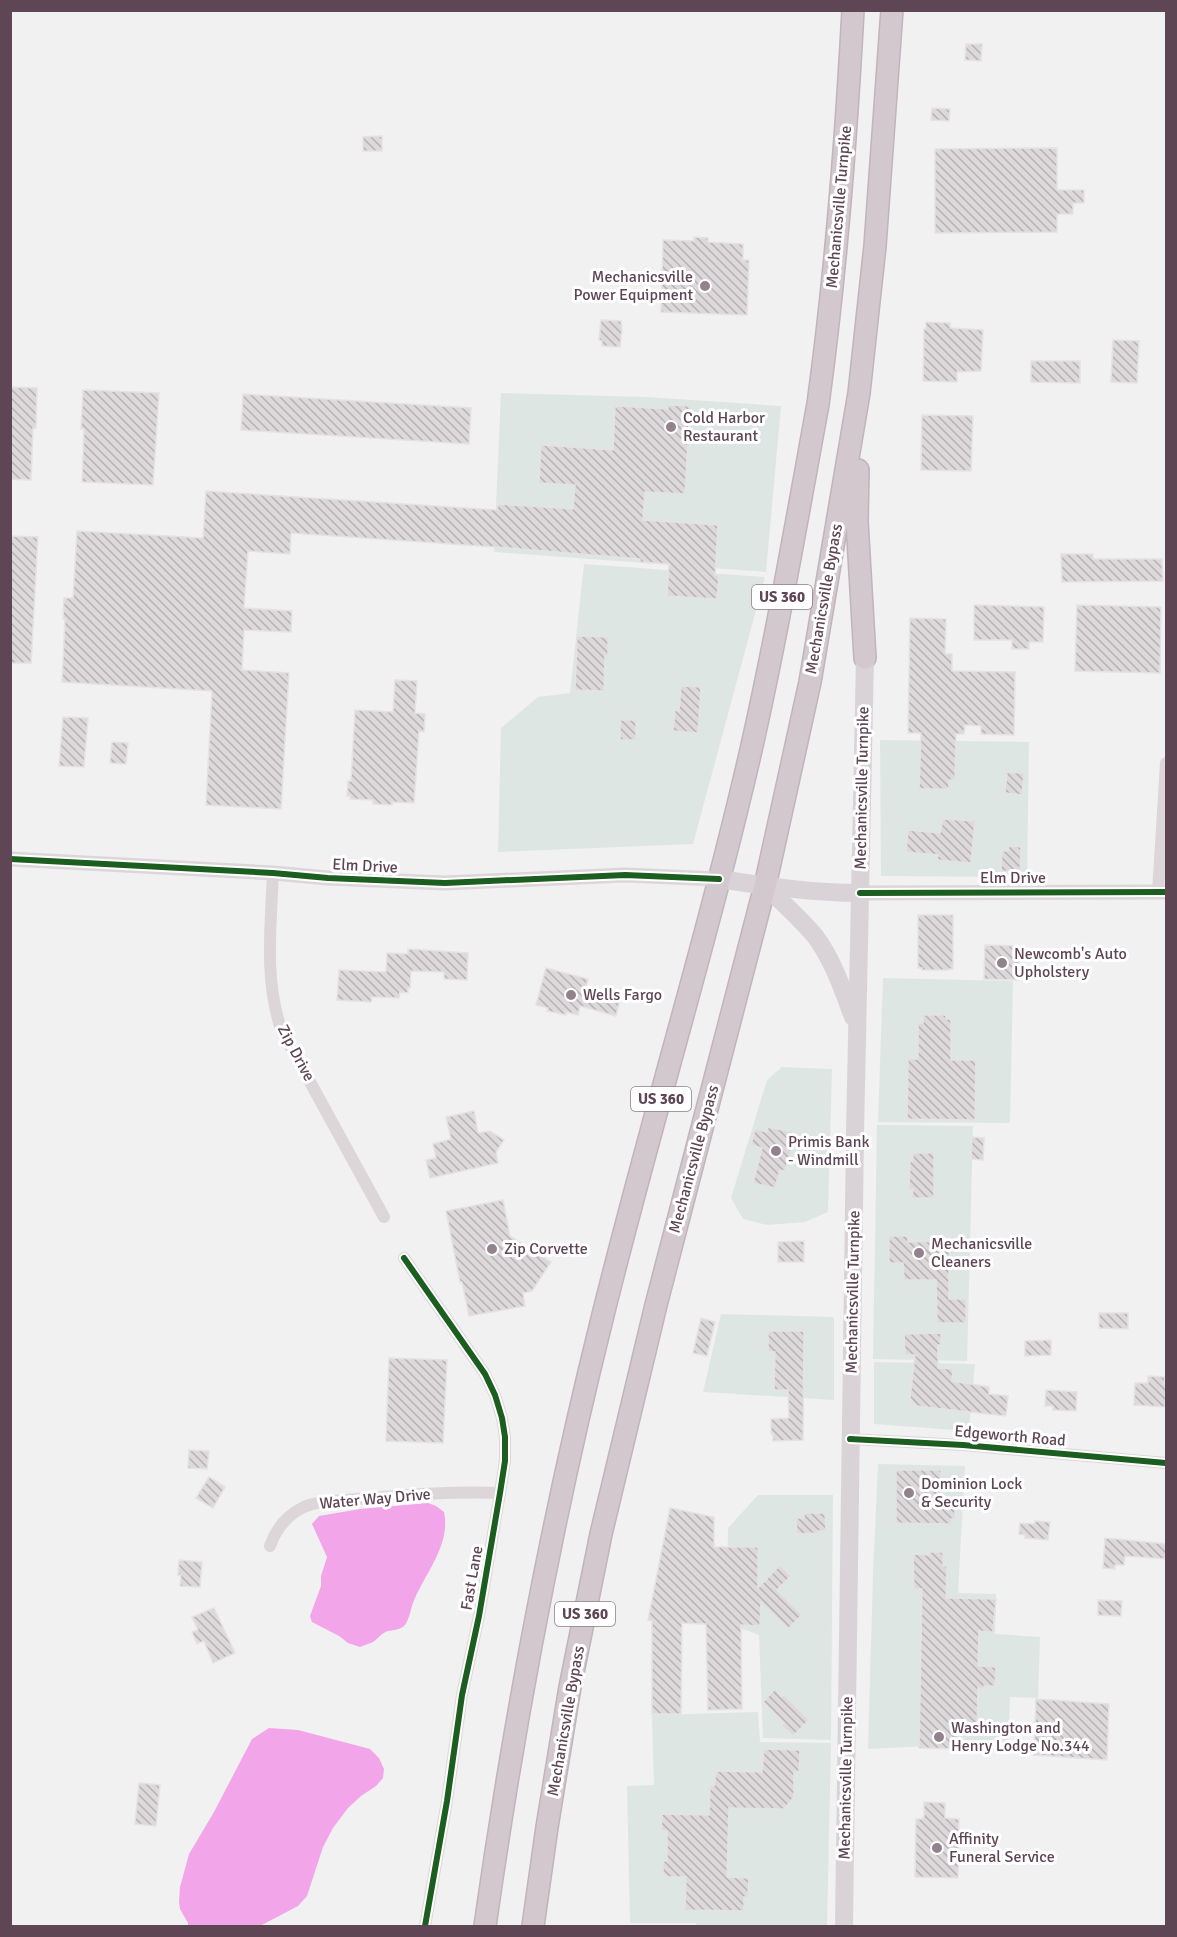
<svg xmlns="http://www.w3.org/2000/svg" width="1177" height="1937" font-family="Signika,sans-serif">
	<defs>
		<pattern id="building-back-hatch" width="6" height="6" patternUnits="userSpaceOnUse" patternTransform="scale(1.5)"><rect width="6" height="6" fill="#ddd9da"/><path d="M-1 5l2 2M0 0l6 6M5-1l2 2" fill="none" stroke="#b6b2b4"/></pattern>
	</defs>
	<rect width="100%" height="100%" fill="#f1f1f1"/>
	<g fill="#dee6e4">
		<path d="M 501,393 L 647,397 L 781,406 L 766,572 L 494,552 Z"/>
		<path d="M 584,564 L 765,577 L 693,844 L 498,852 L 501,728 L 538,697 L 570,693 Z"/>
		<path d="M 880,740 L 1029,742 L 1027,877 L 881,876 Z"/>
		<path d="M 883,978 L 1013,981 L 1010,1123 L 878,1122 Z"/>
		<path d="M 782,1067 L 832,1069 L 828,1212 L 805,1222 L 767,1225 L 743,1219 L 731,1198 L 767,1080 Z"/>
		<path d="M 877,1125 L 973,1126 L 967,1361 L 873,1359 Z"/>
		<path d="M 721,1314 L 834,1317 L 834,1400 L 703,1392 Z"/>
		<path d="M 874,1362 L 975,1364 L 969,1431 L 874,1424 Z"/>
		<path d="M 878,1464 L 965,1466 L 958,1593 L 996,1594 L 995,1634 L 1040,1637 L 1038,1698 L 1010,1697 L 1008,1742 L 868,1749 L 873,1574 Z"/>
		<path d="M 758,1495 L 833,1495 L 831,1740 L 763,1738 L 759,1635 L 732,1625 L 727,1617 L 728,1528 Z"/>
		<path d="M 758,1712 L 760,1742 L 831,1743 L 827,1926 L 696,1926 L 696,1923 L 630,1923 L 627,1786 L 654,1785 L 652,1715 Z"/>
	</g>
	<g fill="#f2a5e9">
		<path d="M 428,1503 L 436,1506 L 444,1512 C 451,1543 427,1571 415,1598 C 411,1606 410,1618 405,1625 C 400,1630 394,1630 388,1631 C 381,1633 378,1639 373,1642 C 369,1644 364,1645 360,1647 L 348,1643 L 339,1636 L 312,1622 L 310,1616 L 321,1586 L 321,1576 L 327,1557 L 312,1524 L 319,1516 L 360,1509 Z"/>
		<path d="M 269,1728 L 298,1730 L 370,1749 L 379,1758 L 384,1769 L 383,1778 L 376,1786 L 361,1796 L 348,1808 L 333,1828 L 323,1847 L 307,1896 L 298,1906 L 260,1926 L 188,1926 L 188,1923 L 180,1909 L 179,1902 L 180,1887 L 189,1854 L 214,1812 L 252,1739 Z"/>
	</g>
	<g fill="url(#building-back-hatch)" stroke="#e4e2e3" stroke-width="1.5">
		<path d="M 966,44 L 982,44 L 981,61 L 965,60 Z"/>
		<path d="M 932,108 L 950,109 L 949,121 L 931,120 Z"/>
		<path d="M 382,136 L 382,151 L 363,151 L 363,137 Z"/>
		<path d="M 1057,148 L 1057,190 L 1084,190 L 1084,203 L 1073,203 L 1073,214 L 1057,214 L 1057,232 L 935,233 L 935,149 Z"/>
		<path d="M 694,237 L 708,238 L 708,242 L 743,244 L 743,260 L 749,260 L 747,315 L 661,312 L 663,240 L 694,241 Z"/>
		<path d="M 601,320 L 621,321 L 622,330 L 620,347 L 602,346 L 602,341 L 599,340 Z"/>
		<path d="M 926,322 L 950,323 L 950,328 L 983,330 L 981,371 L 957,372 L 957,382 L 923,381 L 924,329 L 926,329 Z"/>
		<path d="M 1113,340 L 1139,341 L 1137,383 L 1111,382 Z"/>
		<path d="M 1031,361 L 1080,361 L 1080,383 L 1031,382 Z"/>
		<path d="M 10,387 L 37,388 L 36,428 L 33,428 L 31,480 L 10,479 Z"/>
		<path d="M 83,390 L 159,393 L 153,485 L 82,482 L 84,429 L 81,429 Z"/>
		<path d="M 243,394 L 471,408 L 469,444 L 241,430 Z"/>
		<path d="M 668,405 L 690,406 L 685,494 L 645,492 L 643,520 L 718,525 L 715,575 L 719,575 L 717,599 L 667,596 L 669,564 L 640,562 L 640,559 L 495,547 L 291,533 L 290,554 L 248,551 L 244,608 L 292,611 L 291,632 L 244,630 L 242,670 L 289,673 L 281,809 L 206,805 L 212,691 L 62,682 L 65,619 L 63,619 L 64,598 L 73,598 L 77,531 L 203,538 L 206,491 L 497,510 L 498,504 L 573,509 L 575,485 L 539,483 L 541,445 L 613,450 L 615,406 L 668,409 Z"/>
		<path d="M 922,415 L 973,416 L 971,471 L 921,470 Z"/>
		<path d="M 10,536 L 38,537 L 31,663 L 10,663 Z"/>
		<path d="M 1061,554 L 1093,554 L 1093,559 L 1162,559 L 1163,581 L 1062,582 Z"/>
		<path d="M 974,605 L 1044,607 L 1043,642 L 1029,642 L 1029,649 L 1012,649 L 1012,640 L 974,640 Z"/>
		<path d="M 1077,605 L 1161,607 L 1160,673 L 1075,671 Z"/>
		<path d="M 910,618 L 946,619 L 945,654 L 952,654 L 952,671 L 1015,672 L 1014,735 L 981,734 L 981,726 L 965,725 L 964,734 L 956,734 L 955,780 L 949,780 L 949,789 L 919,789 L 921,733 L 908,733 Z"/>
		<path d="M 577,636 L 608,637 L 608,655 L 605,656 L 604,691 L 575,690 Z"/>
		<path d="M 395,680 L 417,681 L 415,713 L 425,714 L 424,732 L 419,731 L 414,803 L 392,802 L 392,805 L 373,804 L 373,800 L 350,799 L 350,796 L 347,796 L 348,781 L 351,781 L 355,710 L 393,712 Z"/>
		<path d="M 681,686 L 701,687 L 698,733 L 673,731 L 675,710 L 679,711 Z"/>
		<path d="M 63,717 L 88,718 L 84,767 L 59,766 Z"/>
		<rect x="620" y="720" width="16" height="20"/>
		<path d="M 112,742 L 128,743 L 126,764 L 110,763 Z"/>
		<path d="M 1007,772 L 1024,773 L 1022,795 L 1005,793 Z"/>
		<path d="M 943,819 L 975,821 L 971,863 L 937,860 L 938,855 L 906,852 L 908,830 L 940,833 Z"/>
		<path d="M 1009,846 L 1021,847 L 1020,872 L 1001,871 L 1002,851 L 1008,851 Z"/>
		<path d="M 918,915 L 953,915 L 953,969 L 949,969 L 948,970 L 922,970 L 922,968 L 918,968 Z"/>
		<path d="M 985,945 L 1020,946 L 1019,980 L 984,979 Z"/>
		<path d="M 408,949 L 468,953 L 467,980 L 444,979 L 444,972 L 411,971 L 410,988 L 408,988 L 408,993 L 400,992 L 399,998 L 372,997 L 371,1002 L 337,1000 L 339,970 L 386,972 L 387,953 L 408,954 Z"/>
		<path d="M 546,968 L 588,979 L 585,990 L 620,1000 L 616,1016 L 580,1006 L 578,1015 L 566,1012 L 566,1015 L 547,1011 L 548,1008 L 536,1005 Z"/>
		<path d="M 923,1015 L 946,1015 L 946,1019 L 951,1019 L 951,1060 L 976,1060 L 975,1120 L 907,1119 L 908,1059 L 918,1059 L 918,1023 L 923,1023 Z"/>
		<path d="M 474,1111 L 478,1133 L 490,1131 L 504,1140 L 496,1152 L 498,1163 L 430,1178 L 426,1160 L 436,1158 L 433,1144 L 451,1139 L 446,1117 Z"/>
		<path d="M 768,1127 L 796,1133 L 785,1171 L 780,1170 L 775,1188 L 753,1183 L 762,1148 L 751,1145 L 755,1129 L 767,1132 Z"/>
		<path d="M 972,1137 L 984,1138 L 983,1160 L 971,1159 Z"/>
		<path d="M 913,1153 L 934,1153 L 934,1198 L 912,1198 L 913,1189 L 909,1189 L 910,1161 L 913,1161 Z"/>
		<path d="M 503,1200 L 510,1236 L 551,1262 L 532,1291 L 523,1293 L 525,1306 L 469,1316 L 462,1282 L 460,1282 L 446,1211 Z"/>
		<path d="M 889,1236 L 908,1236 L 908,1242 L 949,1241 L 949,1299 L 966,1299 L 966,1323 L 937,1323 L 936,1280 L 904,1280 L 903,1263 L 889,1263 Z"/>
		<path d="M 804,1241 L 804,1262 L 778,1262 L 778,1242 Z"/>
		<path d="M 1099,1313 L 1128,1313 L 1128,1329 L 1099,1328 Z"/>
		<path d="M 701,1318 L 715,1322 L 707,1356 L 693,1353 Z"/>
		<path d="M 768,1331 L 804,1331 L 803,1440 L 773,1441 L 773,1434 L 771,1434 L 771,1419 L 789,1418 L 788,1390 L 774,1390 L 775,1352 L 768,1352 Z"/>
		<path d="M 941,1333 L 941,1345 L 938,1345 L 938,1368 L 953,1369 L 952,1381 L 989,1387 L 989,1394 L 1008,1396 L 1006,1416 L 916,1406 L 910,1398 L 915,1355 L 905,1355 L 904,1334 Z"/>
		<path d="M 1051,1340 L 1051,1355 L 1025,1356 L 1025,1341 Z"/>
		<path d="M 389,1358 L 447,1360 L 443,1443 L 386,1441 Z"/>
		<path d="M 1148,1376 L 1165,1377 L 1164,1384 L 1167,1384 L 1167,1407 L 1134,1405 L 1135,1383 L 1148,1383 Z"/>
		<path d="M 1046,1390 L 1077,1392 L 1076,1411 L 1053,1410 L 1053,1406 L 1045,1406 Z"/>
		<path d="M 189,1450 L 209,1451 L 207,1469 L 188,1468 Z"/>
		<path d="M 896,1470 L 941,1470 L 941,1503 L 955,1505 L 955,1519 L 951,1519 L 951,1524 L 896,1523 Z"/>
		<path d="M 209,1477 L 225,1487 L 213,1508 L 196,1498 Z"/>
		<path d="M 670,1508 L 714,1517 L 714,1547 L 758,1547 L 758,1588 L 780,1565 L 791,1576 L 777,1590 L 802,1615 L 788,1629 L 761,1602 L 760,1626 L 741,1625 L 742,1709 L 708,1710 L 706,1624 L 682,1623 L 681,1714 L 652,1714 L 652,1621 L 648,1620 Z"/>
		<path d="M 804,1513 L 825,1513 L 826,1531 L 818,1531 L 819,1533 L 797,1534 L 796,1518 L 804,1518 Z"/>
		<path d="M 1035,1521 L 1050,1522 L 1048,1540 L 1025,1538 L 1025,1535 L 1019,1534 L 1020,1523 L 1035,1524 Z"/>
		<path d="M 1105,1538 L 1167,1544 L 1167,1559 L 1125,1556 L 1124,1565 L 1115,1565 L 1115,1569 L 1103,1568 Z"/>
		<path d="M 929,1552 L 943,1552 L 943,1566 L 947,1566 L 946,1598 L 996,1599 L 993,1632 L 979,1631 L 978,1666 L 996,1667 L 995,1686 L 984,1686 L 984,1688 L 978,1688 L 977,1726 L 958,1726 L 958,1749 L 919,1748 L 922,1589 L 914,1589 L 913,1554 L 929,1555 Z"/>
		<path d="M 179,1560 L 202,1562 L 200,1587 L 180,1586 L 181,1575 L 178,1575 Z"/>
		<path d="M 1098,1600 L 1122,1601 L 1121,1616 L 1098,1615 Z"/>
		<path d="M 214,1608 L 235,1653 L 213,1663 L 204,1641 L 197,1644 L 192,1632 L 198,1630 L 192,1617 Z"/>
		<path d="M 775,1689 L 782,1697 L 784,1695 L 809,1720 L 793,1736 L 781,1725 L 784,1723 L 763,1702 Z"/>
		<path d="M 1036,1699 L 1109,1704 L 1107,1760 L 1034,1755 Z"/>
		<path d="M 764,1749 L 800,1750 L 799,1772 L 794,1772 L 794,1797 L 784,1809 L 729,1808 L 727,1877 L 749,1878 L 748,1897 L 744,1897 L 744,1911 L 685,1910 L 686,1877 L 666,1877 L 666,1875 L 663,1875 L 663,1861 L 667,1861 L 667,1831 L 661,1831 L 662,1814 L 709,1815 L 710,1786 L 714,1786 L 716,1771 L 762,1772 Z"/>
		<path d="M 139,1783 L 160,1785 L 156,1826 L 135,1824 Z"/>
		<path d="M 924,1802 L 945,1803 L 945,1818 L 959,1819 L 958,1878 L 915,1877 L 916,1819 L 922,1819 L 924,1816 Z"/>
	</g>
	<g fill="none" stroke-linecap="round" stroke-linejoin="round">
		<g stroke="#c1b4bc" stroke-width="24">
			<g id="trunk">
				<path d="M 858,470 L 857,521 L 865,658"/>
				<path d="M 485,1926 C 514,1722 552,1519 602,1319 C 649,1128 707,941 751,750 C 777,635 797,519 818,404 C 836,273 846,142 853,10"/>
				<path d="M 533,1926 L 547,1827 L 570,1687 L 601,1534 L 656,1305 L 765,886 L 810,682 L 859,393 L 875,246 L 892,10"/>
			</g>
		</g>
		<g stroke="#dcd6d9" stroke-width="12">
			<path d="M 273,873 C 271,925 264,978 281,1029 L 384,1217"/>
			<path d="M 1158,892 L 1166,763"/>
			<path d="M 404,1258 L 485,1374 L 495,1395 L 502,1418 L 505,1437 L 505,1461 L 500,1493 L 479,1616 L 462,1695 L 447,1801 L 425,1926"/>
			<path d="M 850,1439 L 963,1445 L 1166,1463"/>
			<path d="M 270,1546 C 276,1529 286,1516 302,1508 C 318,1500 339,1501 357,1499 C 404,1495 452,1491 500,1493"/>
		</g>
		<g stroke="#dcd6d9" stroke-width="15">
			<path d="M 10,859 L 273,873 L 328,878 L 445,883 L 625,875 L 719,879"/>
			<path d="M 860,893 L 1166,892"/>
		</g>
		<g stroke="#d9d3d7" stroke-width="18">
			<path d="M 719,879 C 766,886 813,893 860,893"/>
			<path d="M 765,886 C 782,902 800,918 815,936 C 833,960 843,990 853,1017"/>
			<path d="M 844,1926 L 855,1134 L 865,658"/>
		</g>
		<use href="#trunk" stroke="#d2c8ce" stroke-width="21"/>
		<g stroke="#fff" stroke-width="10">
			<g id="cycleway">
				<path d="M 10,859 L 273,873 L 328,878 L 445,883 L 625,875 L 719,879"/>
				<path d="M 860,893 L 1166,892"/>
				<path d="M 404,1258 L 485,1374 L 495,1395 L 502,1418 L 505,1437 L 505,1461 L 500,1493 L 479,1616 L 462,1695 L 447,1801 L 425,1926"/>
				<path d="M 850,1439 L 963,1445 L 1166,1463"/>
			</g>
		</g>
		<use href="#cycleway" stroke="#1b5e20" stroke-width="6"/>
	</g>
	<g fill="#92828c" stroke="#fff" stroke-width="2">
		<circle cx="705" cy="286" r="6"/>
		<circle cx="671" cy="427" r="6"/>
		<circle cx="1002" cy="963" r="6"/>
		<circle cx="571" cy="995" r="6"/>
		<circle cx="776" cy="1151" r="6"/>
		<circle cx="492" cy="1249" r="6"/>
		<circle cx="919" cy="1253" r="6"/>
		<circle cx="909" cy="1493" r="6"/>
		<circle cx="939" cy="1737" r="6"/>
		<circle cx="937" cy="1848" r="6"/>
	</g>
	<g text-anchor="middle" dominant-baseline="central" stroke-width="6" stroke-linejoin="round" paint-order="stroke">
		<g fill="#fff" stroke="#8f7e88" stroke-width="1.5">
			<rect x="752" y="585" width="60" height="24" rx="4.5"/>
			<rect x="631" y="1087" width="60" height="24" rx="4.5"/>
			<rect x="555" y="1602" width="60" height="24" rx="4.5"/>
		</g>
		<g font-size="15" font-weight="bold" fill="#5f4655">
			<text x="782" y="597">US 360</text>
			<text x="661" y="1099">US 360</text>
			<text x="585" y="1614">US 360</text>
		</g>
		<g font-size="16" fill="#5f4655" stroke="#fff">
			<text transform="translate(839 207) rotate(-85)">Mechanicsville Turnpike</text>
			<text transform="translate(824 599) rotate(-80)">Mechanicsville Bypass</text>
			<text transform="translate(862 788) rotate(-89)">Mechanicsville Turnpike</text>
			<text transform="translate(365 866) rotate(3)">Elm Drive</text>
			<text x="1013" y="878">Elm Drive</text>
			<text transform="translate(296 1053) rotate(62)">Zip Drive</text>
			<text transform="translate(694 1159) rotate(-75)">Mechanicsville Bypass</text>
			<text transform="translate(853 1292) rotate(-89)">Mechanicsville Turnpike</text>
			<text transform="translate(1010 1436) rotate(5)">Edgeworth Road</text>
			<text transform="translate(375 1499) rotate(-5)">Water Way Drive</text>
			<text transform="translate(472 1578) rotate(-80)">Fast Lane</text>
			<text transform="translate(566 1721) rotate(-80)">Mechanicsville Bypass</text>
			<text transform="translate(846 1778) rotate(-89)">Mechanicsville Turnpike</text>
		</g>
		<g font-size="16" fill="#5f4655" stroke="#fff" text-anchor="start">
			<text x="693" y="277" text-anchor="end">Mechanicsville<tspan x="693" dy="18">Power Equipment</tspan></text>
			<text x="683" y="418">Cold Harbor<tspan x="683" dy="18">Restaurant</tspan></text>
			<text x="1014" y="954">Newcomb's Auto<tspan x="1014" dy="18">Upholstery</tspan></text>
			<text x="583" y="995">Wells Fargo</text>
			<text x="788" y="1142">Primis Bank<tspan x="788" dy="18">- Windmill</tspan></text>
			<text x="931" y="1244">Mechanicsville<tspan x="931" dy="18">Cleaners</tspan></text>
			<text x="504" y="1249">Zip Corvette</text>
			<text x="921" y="1484">Dominion Lock<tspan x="921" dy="18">&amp; Security</tspan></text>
			<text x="951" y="1728">Washington and<tspan x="951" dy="18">Henry Lodge No.344</tspan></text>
			<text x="949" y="1839">Affinity<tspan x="949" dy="18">Funeral Service</tspan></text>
		</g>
	</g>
	<rect width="1177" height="1937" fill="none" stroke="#5f4655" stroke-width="24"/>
</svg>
